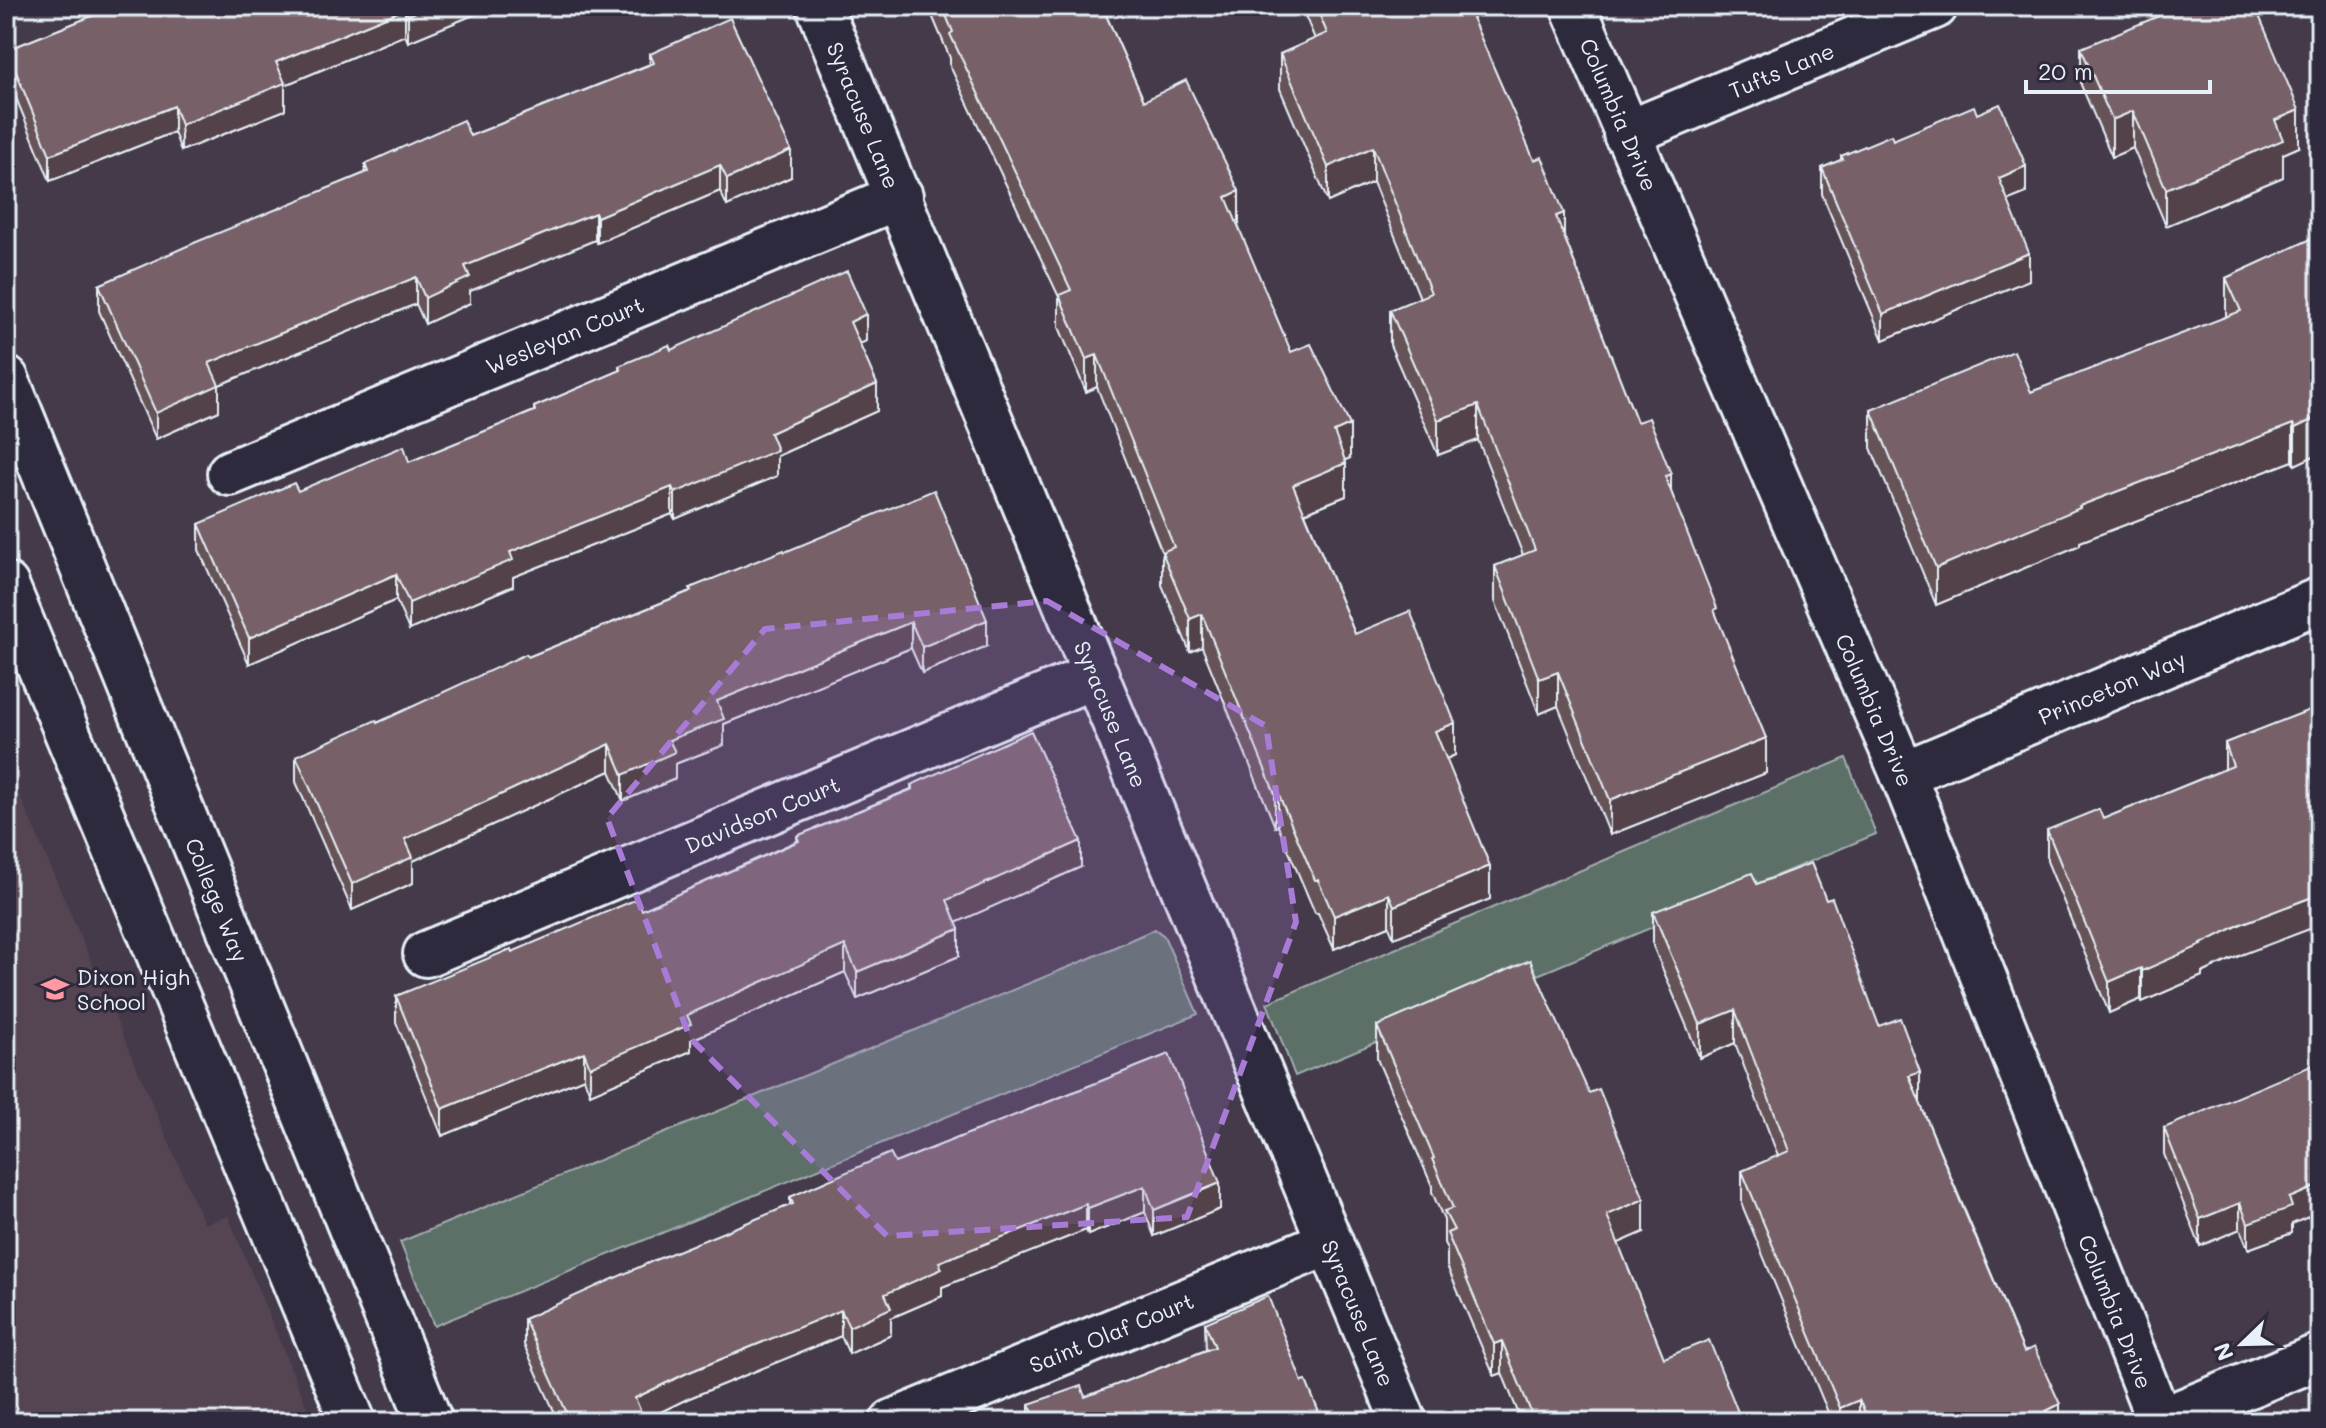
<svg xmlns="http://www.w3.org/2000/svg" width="2326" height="1428" font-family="Mali,sans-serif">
	<rect width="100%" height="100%" fill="#453a4a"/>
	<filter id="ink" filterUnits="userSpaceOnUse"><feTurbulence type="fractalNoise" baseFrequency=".0125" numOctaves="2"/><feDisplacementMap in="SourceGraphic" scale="16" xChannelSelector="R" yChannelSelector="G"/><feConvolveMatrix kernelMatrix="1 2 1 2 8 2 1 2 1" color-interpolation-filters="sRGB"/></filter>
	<g filter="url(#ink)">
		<path fill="#544553" d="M 6,763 L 204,1224 L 228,1216 L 313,1422 L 6,1422 Z"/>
		<g fill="#5d6f67" stroke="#a2b0b0" stroke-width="2">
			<path d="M 1846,758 L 1876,834 L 1295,1076 L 1267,1003 Z"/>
			<path d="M 1155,929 L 1164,936 L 1198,1014 L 434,1326 L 400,1242 L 1088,959 Z"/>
		</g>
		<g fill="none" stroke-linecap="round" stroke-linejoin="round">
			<g stroke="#e8f1f8" stroke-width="50">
				<g id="minor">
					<path id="s1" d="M 819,6 L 1404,1422"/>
					<path id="s2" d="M 1573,6 L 1903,774 L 2160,1422"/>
					<path id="s3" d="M 1626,134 L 1935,6"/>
					<path id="s4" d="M 6,379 L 430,1422"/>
					<path id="s5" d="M 230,473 L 900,196"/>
					<path d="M 6,585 L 353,1422"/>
					<path id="s6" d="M 1903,774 L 2320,600"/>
					<path id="s7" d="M 426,954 L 1096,675"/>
					<path d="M 2160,1421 L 2320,1356"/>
					<path id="s8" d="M 893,1422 L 1330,1242"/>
				</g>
			</g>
			<use href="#minor" stroke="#2f2a3d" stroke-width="44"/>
		</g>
		<g fill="#665359" stroke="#e8f1f8" stroke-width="2">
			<path d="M 117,6 L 495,6 L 408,42 L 405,35 L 285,85 L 285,110 L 181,151 L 174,132 L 50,181 L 7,76 L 7,50 Z"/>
			<path d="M 931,6 L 1102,6 L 1144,101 L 1239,224 L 1237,225 L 1291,352 L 1350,458 L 1345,460 L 1346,496 L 1305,513 L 1355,634 L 1455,755 L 1446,759 L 1490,899 L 1394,938 L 1389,926 L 1334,949 L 1318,913 L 1315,913 L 1278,826 L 1275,827 L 1202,647 L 1190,652 L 1162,585 L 1162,552 L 1097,387 L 1086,392 L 1059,327 L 1059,297 L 950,66 L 950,58 L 931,13 Z"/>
			<path d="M 1301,6 L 1467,6 L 1564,236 L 1637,422 L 1671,492 L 1717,618 L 1766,773 L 1610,835 L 1558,706 L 1539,714 L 1495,601 L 1495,566 L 1523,555 L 1478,440 L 1438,455 L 1390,345 L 1390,310 L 1420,298 L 1373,182 L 1328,202 L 1280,89 L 1280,54 L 1315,39 Z"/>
			<path d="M 2081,48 L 2299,147 L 2283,154 L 2283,177 L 2166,226 L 2133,148 L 2112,157 L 2081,85 Z"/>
			<path d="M 650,54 L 791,177 L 727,206 L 720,191 L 597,243 L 595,240 L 470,291 L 470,303 L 425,324 L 416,304 L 219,385 L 219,411 L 156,439 L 99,311 L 99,285 L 365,173 L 365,164 L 470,136 L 650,64 Z"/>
			<path d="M 1977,114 L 2026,193 L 2008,200 L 2029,280 L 1883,340 L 1822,194 L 1822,168 L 1841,160 L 1841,156 Z"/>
			<path d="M 2320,235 L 2320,453 L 2295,465 L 2293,461 L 2080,542 L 2080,545 L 1936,605 L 1871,448 L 1871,410 L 2031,392 L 2227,317 L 2226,315 L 2226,278 Z"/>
			<path d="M 866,341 L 859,344 L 877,411 L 777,456 L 777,476 L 675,519 L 672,514 L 513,577 L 513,586 L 409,630 L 396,600 L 249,664 L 199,550 L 199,524 L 409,462 L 534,411 L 534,407 L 619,371 L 619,366 L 671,350 Z"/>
			<path d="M 785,552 L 987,646 L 922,673 L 911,648 L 724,724 L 724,745 L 675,764 L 675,779 L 623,801 L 610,771 L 413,861 L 413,883 L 352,910 L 296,782 L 296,756 L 377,723 L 528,657 L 690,591 L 690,588 Z"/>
			<path d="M 2320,706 L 2241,955 L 2202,973 L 2202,976 L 2142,1002 L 2141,999 L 2109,1013 L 2047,861 L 2047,830 L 2103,819 L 2225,769 L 2225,743 Z"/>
			<path d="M 911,785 L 1081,867 L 956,922 L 959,956 L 857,999 L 845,972 L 691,1040 L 691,1051 L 590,1094 L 584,1078 L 442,1136 L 396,1022 L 396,996 L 512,952 L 642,910 L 797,841 L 797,836 L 911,789 Z"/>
			<path d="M 1757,884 L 1879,1026 L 1920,1103 L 2024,1352 L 2060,1422 L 1832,1422 L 1742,1205 L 1742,1171 L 1778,1156 L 1735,1043 L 1700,1058 L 1653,946 L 1653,912 Z"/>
			<path d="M 1377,1026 L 1644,1232 L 1618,1243 L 1664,1358 L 1742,1422 L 1522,1422 L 1502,1373 L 1494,1376 L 1447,1266 L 1447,1249 L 1444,1243 L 1444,1220 L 1432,1192 L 1432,1186 L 1377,1059 Z"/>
			<path d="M 1169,1054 L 1220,1209 L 1154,1236 L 1145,1212 L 1088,1235 L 1086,1230 L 942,1287 L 942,1296 L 891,1318 L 891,1335 L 849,1354 L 841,1336 L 687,1399 L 644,1420 L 644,1422 L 559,1422 L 524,1345 L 524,1319 L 790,1205 L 790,1197 L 895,1163 Z"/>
			<path d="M 2164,1128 L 2292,1224 L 2292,1233 L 2248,1249 L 2240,1229 L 2200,1246 L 2164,1154 Z"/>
			<path d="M 1205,1323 L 1302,1382 L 1029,1419 L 1029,1404 L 1085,1397 L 1206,1350 Z"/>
		</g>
		<g fill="#534348" stroke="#e8f1f8" stroke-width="2">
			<path d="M 431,6 L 495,6 L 408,42 L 408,15 Z"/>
			<path d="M 405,9 L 405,35 L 285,85 L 285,110 L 181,151 L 181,125 L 276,62 Z"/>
			<path d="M 174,106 L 174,132 L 50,181 L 50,155 Z"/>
			<path d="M 2299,110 L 2299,147 L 2283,154 L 2283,177 L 2166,226 L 2166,189 L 2275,120 Z"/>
			<path d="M 2133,111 L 2133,148 L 2112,157 L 2112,120 Z"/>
			<path d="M 1373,147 L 1373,182 L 1328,202 L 1328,167 Z"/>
			<path d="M 791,150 L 791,177 L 727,206 L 727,179 Z"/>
			<path d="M 720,165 L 720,191 L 597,243 L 597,217 Z"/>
			<path d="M 2026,166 L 2026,193 L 1999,204 L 1999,178 Z"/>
			<path d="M 1239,191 L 1239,224 L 1226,230 L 1226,197 Z"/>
			<path d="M 595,213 L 595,240 L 470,291 L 470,303 L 425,324 L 425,298 L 465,266 Z"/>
			<path d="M 1564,213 L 1564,248 L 1556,216 Z"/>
			<path d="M 2029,253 L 2029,280 L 1883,340 L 1883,314 Z"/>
			<path d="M 416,277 L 416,304 L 219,385 L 219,411 L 156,439 L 156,413 L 209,363 Z"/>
			<path d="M 866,314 L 866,341 L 850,349 L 850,322 Z"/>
			<path d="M 1097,355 L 1097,387 L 1086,392 L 1086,359 Z"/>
			<path d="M 877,384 L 877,411 L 777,456 L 777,476 L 675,519 L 675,493 L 770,433 Z"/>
			<path d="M 1478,405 L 1478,440 L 1438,455 L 1438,420 Z"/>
			<path d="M 2320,416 L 2320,453 L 2295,465 L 2295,428 Z"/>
			<path d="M 2293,424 L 2293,461 L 2080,542 L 2080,545 L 1936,605 L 1936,568 L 2079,506 Z"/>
			<path d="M 1350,425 L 1350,458 L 1334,465 L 1334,432 Z"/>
			<path d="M 1346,463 L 1346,496 L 1293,517 L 1293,485 Z"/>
			<path d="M 1671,474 L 1671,509 L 1665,476 Z"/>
			<path d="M 672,487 L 672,514 L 513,577 L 513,586 L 409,630 L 409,603 L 510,552 Z"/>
			<path d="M 396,574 L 396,600 L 249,664 L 249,638 Z"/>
			<path d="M 1202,614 L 1202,647 L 1190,652 L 1190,619 Z"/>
			<path d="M 987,620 L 987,646 L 922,673 L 922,647 Z"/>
			<path d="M 911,622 L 911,648 L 724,724 L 724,745 L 675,764 L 675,779 L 623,801 L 623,775 L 669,740 L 717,701 Z"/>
			<path d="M 1558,672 L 1558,706 L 1539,714 L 1539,679 Z"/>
			<path d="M 1455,723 L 1455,755 L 1435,764 L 1435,731 Z"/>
			<path d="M 1766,738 L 1766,773 L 1610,835 L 1610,800 Z"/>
			<path d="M 610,744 L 610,771 L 413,861 L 413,883 L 352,910 L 352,884 L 405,839 Z"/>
			<path d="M 1278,793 L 1278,826 L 1275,827 L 1275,794 Z"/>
			<path d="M 1081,841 L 1081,867 L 947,927 L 947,900 Z"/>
			<path d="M 1490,866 L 1490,899 L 1394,938 L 1394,906 Z"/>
			<path d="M 1389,894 L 1389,926 L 1334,949 L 1334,916 Z"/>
			<path d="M 2320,894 L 2320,925 L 2241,955 L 2202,973 L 2202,976 L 2142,1002 L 2142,971 L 2241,924 Z"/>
			<path d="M 959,929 L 959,956 L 857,999 L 857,972 Z"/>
			<path d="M 845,945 L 845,972 L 691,1040 L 691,1051 L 590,1094 L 590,1067 L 687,1015 Z"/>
			<path d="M 2141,968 L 2141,999 L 2109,1013 L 2109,982 Z"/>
			<path d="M 1735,1010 L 1735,1043 L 1700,1058 L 1700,1024 Z"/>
			<path d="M 584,1052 L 584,1078 L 442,1136 L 442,1109 Z"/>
			<path d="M 1920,1072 L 1920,1105 L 1909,1076 Z"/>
			<path d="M 1220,1183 L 1220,1209 L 1154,1236 L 1154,1210 Z"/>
			<path d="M 2320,1185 L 2320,1212 L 2292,1224 L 2292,1233 L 2248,1249 L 2248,1223 L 2289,1198 Z"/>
			<path d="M 1145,1186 L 1145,1212 L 1088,1235 L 1088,1208 Z"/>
			<path d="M 1644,1199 L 1644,1232 L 1607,1248 L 1607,1215 Z"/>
			<path d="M 2240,1203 L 2240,1229 L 2200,1246 L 2200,1219 Z"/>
			<path d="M 1086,1204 L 1086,1230 L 942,1287 L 942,1296 L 891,1318 L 891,1335 L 849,1354 L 849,1327 L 885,1294 L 939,1262 Z"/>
			<path d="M 841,1310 L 841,1336 L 687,1399 L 644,1420 L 644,1422 L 635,1422 L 635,1398 L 687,1373 Z"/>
			<path d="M 1502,1341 L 1502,1373 L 1494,1376 L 1494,1344 Z"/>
			<path d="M 1859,1400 L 1859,1422 L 1840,1422 L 1840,1408 Z"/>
			<path d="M 2060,1404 L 2060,1422 L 2046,1422 L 2046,1411 Z"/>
		</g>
		<g fill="#776067" stroke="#e8f1f8" stroke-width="2">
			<path d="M 117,6 L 431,6 L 408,15 L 405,9 L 276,62 L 285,83 L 181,125 L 174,106 L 50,155 L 7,50 Z"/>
			<path d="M 942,6 L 1102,6 L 1144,101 L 1186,80 L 1239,191 L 1226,197 L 1291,352 L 1311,344 L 1350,425 L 1334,432 L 1346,463 L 1293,485 L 1355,634 L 1410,611 L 1455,723 L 1435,731 L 1490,866 L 1394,906 L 1389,894 L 1334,916 L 1318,880 L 1315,880 L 1278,793 L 1275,794 L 1202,614 L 1190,619 L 1162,552 L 1174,547 L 1097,355 L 1086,359 L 1059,295 L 1071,290 L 950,34 L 953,32 Z"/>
			<path d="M 1316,6 L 1467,6 L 1534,160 L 1542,157 L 1564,213 L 1556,216 L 1637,422 L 1649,418 L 1671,474 L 1665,476 L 1717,608 L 1714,610 L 1766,738 L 1610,800 L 1558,672 L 1539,679 L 1495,566 L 1535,550 L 1478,405 L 1438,420 L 1390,310 L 1431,293 L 1373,147 L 1328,167 L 1280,54 L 1327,33 Z"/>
			<path d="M 2183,6 L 2255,6 L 2299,110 L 2275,120 L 2283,140 L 2166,189 L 2133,111 L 2112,120 L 2081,48 Z"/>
			<path d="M 730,18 L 791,150 L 727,179 L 720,165 L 597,217 L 595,213 L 465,266 L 470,277 L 425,298 L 416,277 L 209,363 L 219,385 L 156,413 L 99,285 L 194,243 L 368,172 L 365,164 L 463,120 L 470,136 L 654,63 L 650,54 Z"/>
			<path d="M 2000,104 L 2026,166 L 1999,178 L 2029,253 L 1883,314 L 1822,168 L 1843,159 L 1841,156 L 1891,135 L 1893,140 L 1974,106 L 1977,114 Z"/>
			<path d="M 2320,235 L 2320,416 L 2295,428 L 2293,424 L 2079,506 L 2080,508 L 1936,568 L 1871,410 L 2014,351 L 2031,392 L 2241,311 L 2226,278 Z"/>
			<path d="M 847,271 L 866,314 L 850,322 L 877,384 L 770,433 L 777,450 L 675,493 L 672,487 L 510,552 L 513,560 L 409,603 L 396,574 L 249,638 L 199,524 L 294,483 L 298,491 L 404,446 L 409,462 L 535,411 L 534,407 L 621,370 L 619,366 L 669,345 L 671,350 Z"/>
			<path d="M 934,490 L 987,620 L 922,647 L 911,622 L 717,701 L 724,719 L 669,740 L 675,752 L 623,775 L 610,744 L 405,839 L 413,857 L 352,884 L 296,756 L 376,720 L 377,723 L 526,654 L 528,657 L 691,591 L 690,588 L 784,550 L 785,552 Z"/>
			<path d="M 2320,706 L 2320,894 L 2241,924 L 2201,944 L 2202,945 L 2142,971 L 2141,968 L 2109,982 L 2047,830 L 2099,809 L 2103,819 L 2233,766 L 2225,743 Z"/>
			<path d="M 1031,731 L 1081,841 L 947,900 L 959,929 L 857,972 L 845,945 L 687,1015 L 691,1024 L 590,1067 L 584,1052 L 442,1109 L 396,996 L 511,949 L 512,952 L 637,899 L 642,910 L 799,841 L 797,836 L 913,789 L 911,785 Z"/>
			<path d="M 1811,863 L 1826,900 L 1832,898 L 1879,1026 L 1900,1018 L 1920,1072 L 1909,1076 L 1964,1210 L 2024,1352 L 2034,1347 L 2060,1404 L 2046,1411 L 2051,1422 L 1870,1422 L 1859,1400 L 1840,1408 L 1742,1171 L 1789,1151 L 1735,1010 L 1700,1024 L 1653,912 L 1752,873 L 1757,884 Z"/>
			<path d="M 1530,960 L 1589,1093 L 1599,1089 L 1644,1199 L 1607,1215 L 1664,1358 L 1709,1340 L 1742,1422 L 1535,1422 L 1502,1341 L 1494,1344 L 1447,1233 L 1454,1230 L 1444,1211 L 1453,1208 L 1432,1159 L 1434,1158 L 1377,1026 Z"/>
			<path d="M 1169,1054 L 1220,1183 L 1154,1210 L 1145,1186 L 1088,1208 L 1086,1204 L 939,1262 L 942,1269 L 885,1294 L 891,1308 L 849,1327 L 841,1310 L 687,1373 L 635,1398 L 644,1419 L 638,1422 L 571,1422 L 524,1319 L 655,1260 L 793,1204 L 790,1197 L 890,1153 L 895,1163 Z"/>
			<path d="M 2320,1062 L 2320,1185 L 2289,1198 L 2292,1207 L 2248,1223 L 2240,1203 L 2200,1219 L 2164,1128 Z"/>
			<path d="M 1268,1296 L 1302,1382 L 1306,1381 L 1323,1422 L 1020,1422 L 1035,1417 L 1029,1404 L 1081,1386 L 1085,1397 L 1215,1347 L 1205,1323 Z"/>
		</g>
	</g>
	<path fill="#a77bd6" fill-opacity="0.2" stroke="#a77bd6" stroke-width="6" stroke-dasharray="16 10" stroke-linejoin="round" d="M 1047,601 L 1266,726 L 1296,922 L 1187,1217 L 887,1236 L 690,1038 L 607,818 L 765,629 Z"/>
	<defs>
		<g id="school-bare" transform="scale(2.16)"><path d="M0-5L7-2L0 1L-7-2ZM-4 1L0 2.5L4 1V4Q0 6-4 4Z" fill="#ff9aa2" stroke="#2f2a3d" stroke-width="2.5" paint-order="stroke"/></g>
	</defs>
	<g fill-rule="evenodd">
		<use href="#school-bare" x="55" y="989"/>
	</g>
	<g text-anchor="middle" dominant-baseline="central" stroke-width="6" stroke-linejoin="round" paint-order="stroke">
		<g font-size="22" fill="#e8f1f8" stroke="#2f2a3d">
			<text stroke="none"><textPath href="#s3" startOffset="168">Tufts Lane</textPath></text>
			<text stroke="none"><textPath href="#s1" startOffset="118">Syracuse Lane</textPath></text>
			<text stroke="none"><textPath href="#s2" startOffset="118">Columbia Drive</textPath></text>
			<text stroke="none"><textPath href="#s5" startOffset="362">Wesleyan Court</textPath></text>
			<text stroke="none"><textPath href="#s6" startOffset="226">Princeton Way</textPath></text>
			<text stroke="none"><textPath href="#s2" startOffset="766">Columbia Drive</textPath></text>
			<text stroke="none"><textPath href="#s1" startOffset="766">Syracuse Lane</textPath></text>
			<text stroke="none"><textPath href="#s7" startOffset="364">Davidson Court</textPath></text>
			<text stroke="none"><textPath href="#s4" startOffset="562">College Way</textPath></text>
			<text stroke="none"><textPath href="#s2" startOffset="1414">Columbia Drive</textPath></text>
			<text stroke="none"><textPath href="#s1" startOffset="1414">Syracuse Lane</textPath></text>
			<text stroke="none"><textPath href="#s8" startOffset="236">Saint Olaf Court</textPath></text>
		</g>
		<g font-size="22" fill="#e8f1f8" stroke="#2f2a3d" text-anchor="start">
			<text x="77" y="976">Dixon High<tspan x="77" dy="25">School</tspan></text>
		</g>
	</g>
	<rect width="2326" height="1428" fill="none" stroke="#2f2a3d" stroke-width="32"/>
	<rect x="16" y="16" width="2294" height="1396" fill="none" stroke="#e8f1f8" stroke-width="3" filter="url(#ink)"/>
	<g transform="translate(2242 1344) rotate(247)" stroke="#2f2a3d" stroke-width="6" paint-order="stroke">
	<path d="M0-6L14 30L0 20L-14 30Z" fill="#e8f1f8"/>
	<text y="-12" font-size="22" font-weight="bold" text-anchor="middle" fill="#e8f1f8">N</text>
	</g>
	<path d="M2026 80v12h184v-12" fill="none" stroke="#e8f1f8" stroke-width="4"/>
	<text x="2038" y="80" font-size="24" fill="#e8f1f8" stroke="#2f2a3d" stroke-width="6" paint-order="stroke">20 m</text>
</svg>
